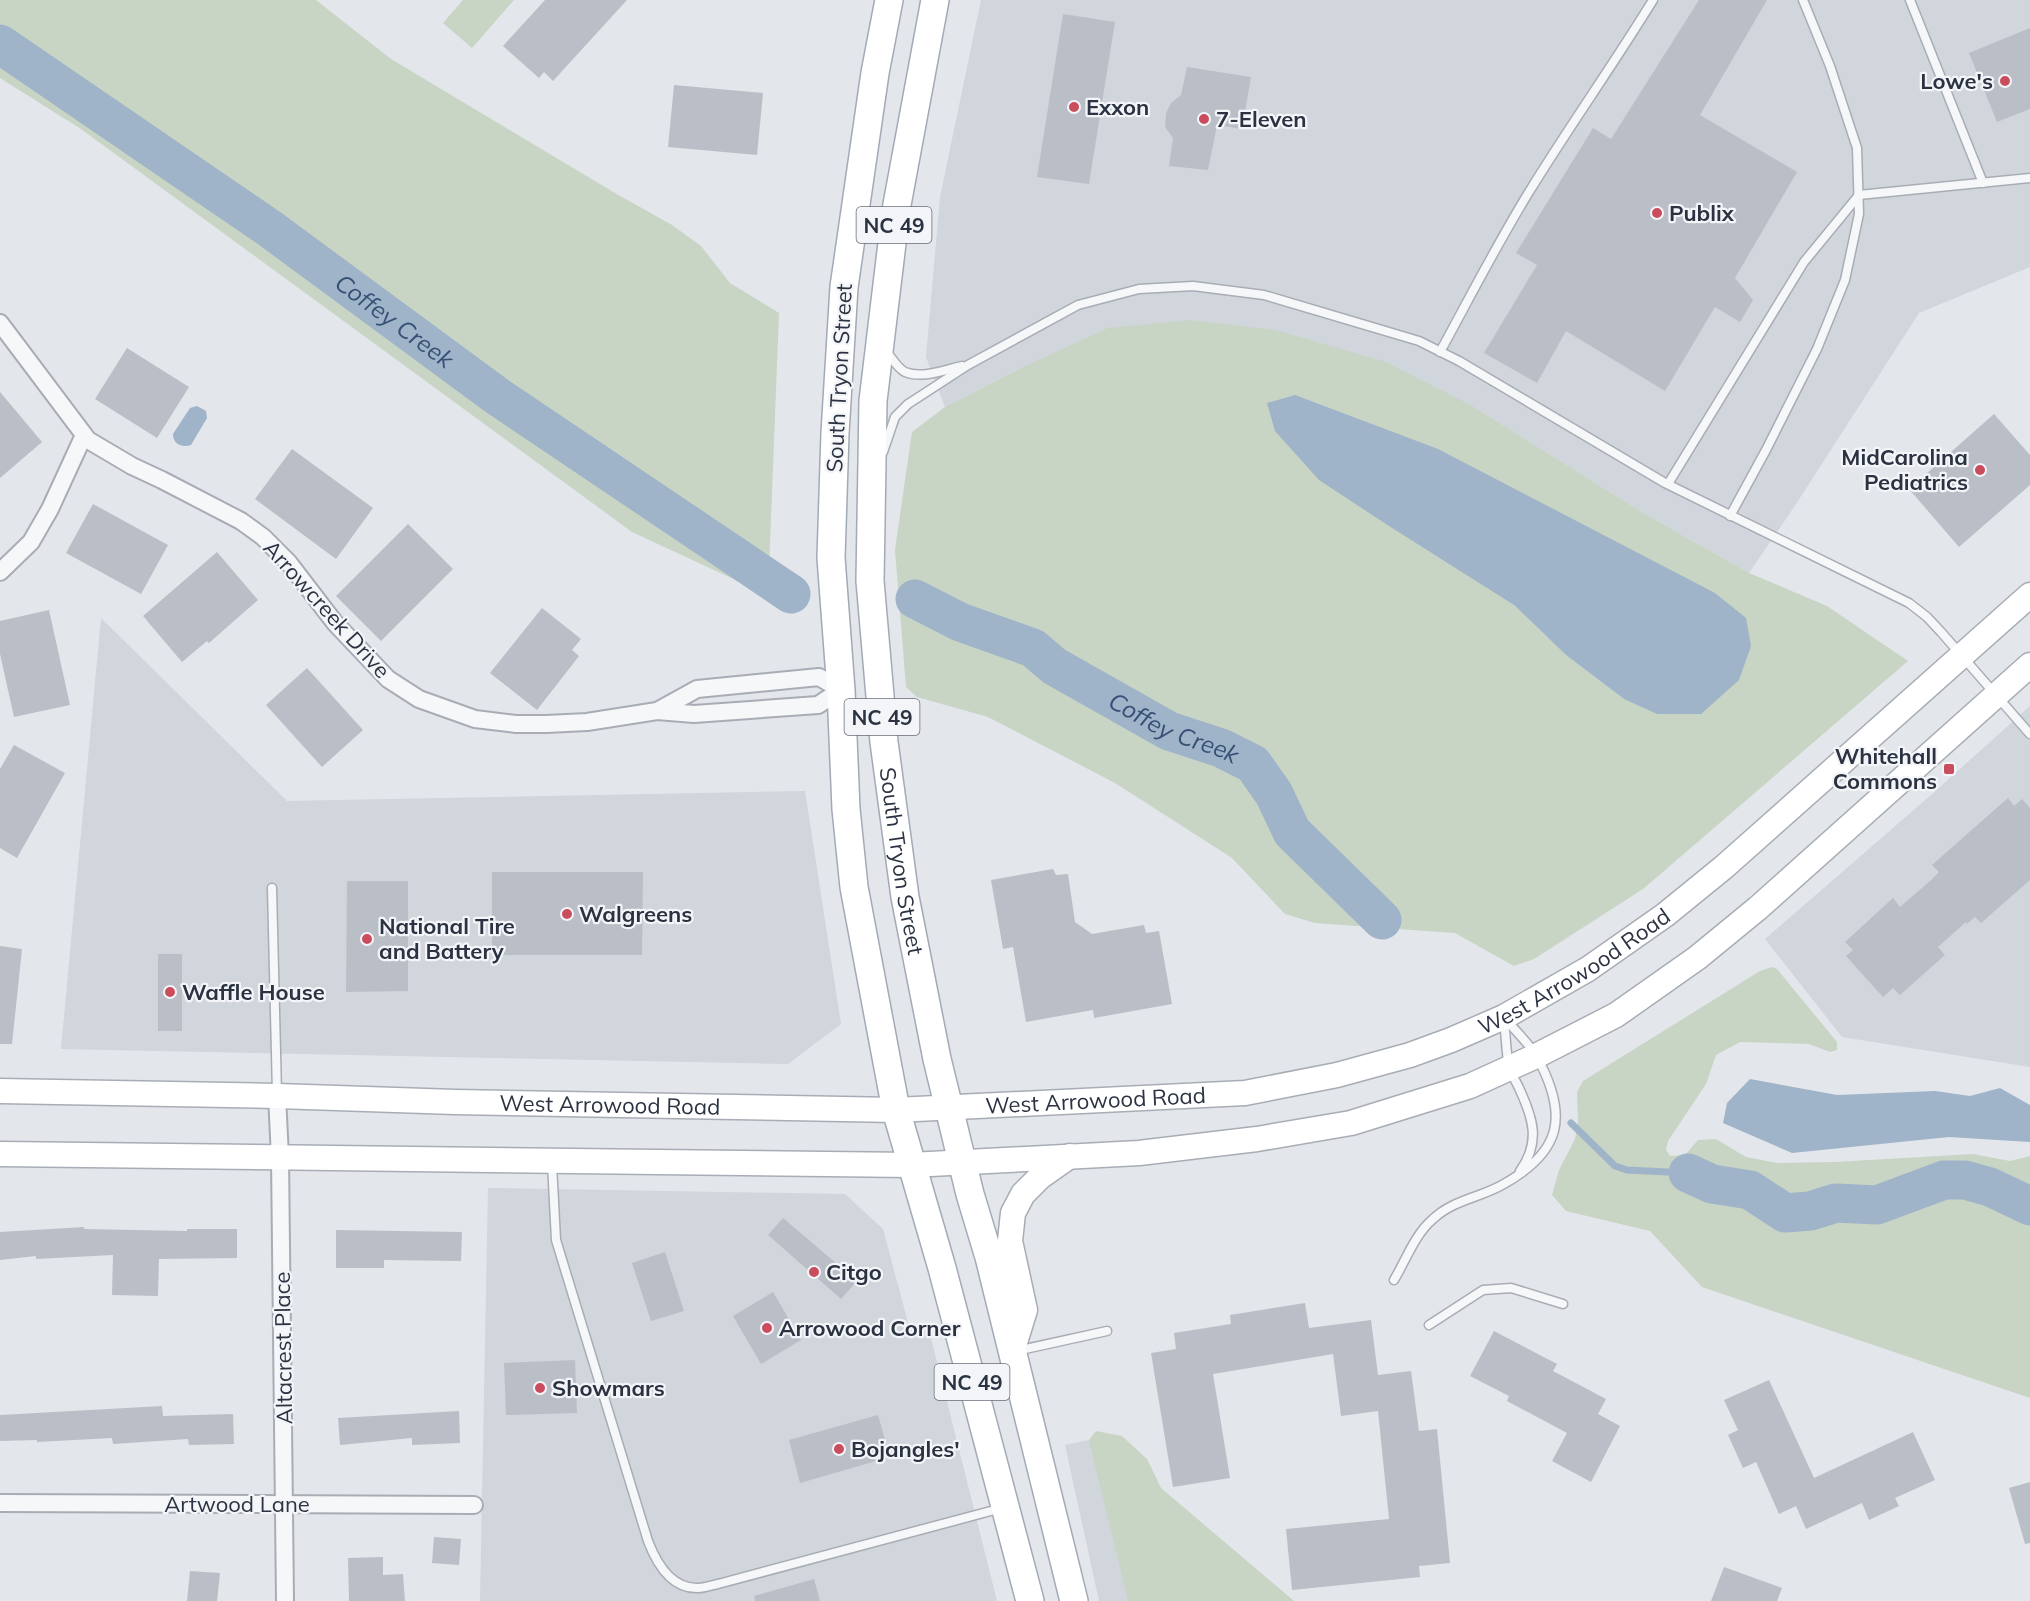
<svg xmlns="http://www.w3.org/2000/svg" width="2030" height="1601" font-family="Mulish,sans-serif">
	<rect width="100%" height="100%" fill="#e3e6eb"/>
	<g fill="#d1d5dc">
		<path d="M 981,0 L 2030,0 L 2030,267 L 1919,313 L 1796,504 L 1749,573 L 1645,514 L 1474,407 L 1017,370 L 945,407 L 926,357 L 940,197 Z"/>
		<path d="M 101,618 L 287,801 L 805,791 L 841,1024 L 788,1064 L 61,1049 Z"/>
		<path d="M 2030,706 L 2030,1067 L 1842,1037 L 1765,939 L 1931,795 Z"/>
		<path d="M 488,1188 L 845,1194 L 883,1229 L 910,1330 L 928,1326 L 997,1601 L 480,1601 Z"/>
		<path d="M 1089,1440 L 1279,1601 L 1099,1601 L 1065,1445 Z"/>
	</g>
	<g fill="#c8d4c4" fill-rule="evenodd">
		<path d="M 0,0 L 316,0 L 391,59 L 615,193 L 672,225 L 701,246 L 730,283 L 779,313 L 768,595 L 632,532 L 81,129 L 0,78 Z"/>
		<path d="M 463,0 L 514,0 L 472,48 L 443,23 Z"/>
		<path d="M 1190,320 L 1275,330 L 1386,362 L 1474,407 L 1645,514 L 1749,573 L 1827,606 L 1908,661 L 1643,889 L 1534,959 L 1514,966 L 1455,933 L 1315,923 L 1285,914 L 1232,858 L 1115,783 L 988,717 L 917,697 L 906,687 L 895,550 L 912,432 L 945,407 L 1017,370 L 1108,328 ZM 1675,574 L 1715,593 L 1624,699 L 1566,655 L 1514,605 Z"/>
		<path d="M 1772,967 L 1777,969 L 1837,1042 L 1837,1050 L 1830,1052 L 1809,1044 L 1740,1042 L 1716,1055 L 1706,1084 L 1668,1141 L 1666,1150 L 1670,1156 L 1685,1155 L 1698,1140 L 1716,1139 L 1746,1157 L 1777,1163 L 1835,1162 L 1973,1154 L 2010,1161 L 2030,1156 L 2030,1398 L 1702,1287 L 1650,1231 L 1566,1211 L 1552,1195 L 1559,1170 L 1575,1139 L 1578,1122 L 1577,1092 L 1583,1081 L 1760,971 Z"/>
		<path d="M 1096,1431 L 1122,1436 L 1147,1459 L 1161,1488 L 1294,1601 L 1128,1601 L 1089,1440 Z"/>
	</g>
	<g fill="#9fb3c9">
		<path d="M 1295,395 L 1438,449 L 1715,593 L 1746,618 L 1751,646 L 1739,680 L 1701,714 L 1657,714 L 1624,699 L 1566,655 L 1514,605 L 1389,526 L 1319,480 L 1275,431 L 1267,403 Z"/>
		<path d="M 197,406 L 206,411 L 207,418 L 191,445 C 182,448 173,444 173,434 L 190,408 Z"/>
		<path d="M 1750,1079 L 1837,1095 L 1935,1091 L 1970,1096 L 2000,1088 L 2030,1105 L 2030,1142 L 1949,1137 L 1792,1153 L 1723,1123 L 1727,1103 Z"/>
	</g>
	<g fill="none" stroke-linecap="round" stroke-linejoin="round">
		<path stroke="#9fb3c9" stroke-width="7" d="M 1571,1123 L 1615,1166 L 1627,1170 L 1688,1173"/>
		<g stroke="#9fb3c9" stroke-width="39">
			<path id="s1" d="M 0,44 L 269,228 L 497,396 L 791,594"/>
			<path id="s2" d="M 915,599 L 960,622 L 1033,648 L 1054,666 L 1169,731 L 1221,748 L 1253,764 L 1274,794 L 1292,832 L 1382,920"/>
			<path d="M 1688,1173 L 1712,1184 L 1750,1190 L 1785,1213 L 1810,1211 L 1836,1203 L 1877,1205 L 1944,1180 L 1965,1180 L 1990,1187 L 2030,1206"/>
		</g>
	</g>
	<g fill="#babfc7">
		<path d="M 545,0 L 627,0 L 553,81 L 544,72 L 539,78 L 503,46 Z"/>
		<path d="M 1699,0 L 1767,0 L 1700,115 L 1797,172 L 1735,278 L 1753,300 L 1740,322 L 1715,307 L 1665,391 L 1566,331 L 1537,383 L 1484,353 L 1537,265 L 1516,253 L 1593,128 L 1611,139 Z"/>
		<path d="M 1063,14 L 1115,22 L 1089,184 L 1037,177 Z"/>
		<path d="M 2030,28 L 2030,109 L 1997,122 L 1969,53 Z"/>
		<path d="M 1187,67 L 1251,77 L 1242,129 L 1217,125 L 1208,170 L 1169,166 L 1173,138 L 1165,127 L 1166,113 L 1171,103 L 1181,95 Z"/>
		<path d="M 674,85 L 763,93 L 757,155 L 668,147 Z"/>
		<path d="M 127,348 L 189,387 L 157,438 L 95,399 Z"/>
		<path d="M 0,392 L 42,442 L 0,478 Z"/>
		<path d="M 1994,414 L 2030,455 L 2030,485 L 1959,547 L 1909,489 Z"/>
		<path d="M 292,449 L 373,508 L 336,559 L 255,499 Z"/>
		<path d="M 93,504 L 168,545 L 141,594 L 66,553 Z"/>
		<path d="M 408,524 L 453,569 L 381,641 L 336,596 Z"/>
		<path d="M 217,552 L 258,600 L 209,643 L 207,641 L 182,662 L 143,616 Z"/>
		<path d="M 542,608 L 581,639 L 572,650 L 579,656 L 537,710 L 490,673 Z"/>
		<path d="M 49,610 L 70,705 L 14,717 L 0,654 L 0,621 Z"/>
		<path d="M 307,668 L 363,730 L 322,767 L 266,705 Z"/>
		<path d="M 14,745 L 65,773 L 17,858 L 0,848 L 0,769 Z"/>
		<path d="M 2008,798 L 2014,806 L 2022,799 L 2030,808 L 2030,880 L 1981,923 L 1975,917 L 1967,924 L 1966,922 L 1938,947 L 1945,955 L 1900,995 L 1893,988 L 1883,997 L 1846,956 L 1853,950 L 1845,942 L 1893,898 L 1900,907 L 1930,881 L 1939,872 L 1932,865 Z"/>
		<path d="M 1053,869 L 1056,875 L 1068,874 L 1075,922 L 1092,934 L 1144,925 L 1146,933 L 1159,931 L 1172,1004 L 1094,1018 L 1093,1010 L 1026,1022 L 1013,947 L 1003,949 L 991,880 Z"/>
		<path d="M 492,872 L 643,872 L 642,955 L 492,955 Z"/>
		<path d="M 347,881 L 408,881 L 408,991 L 346,992 Z"/>
		<path d="M 0,946 L 22,949 L 12,1044 L 0,1044 Z"/>
		<rect x="158" y="954" width="24" height="77"/>
		<path d="M 783,1218 L 857,1281 L 841,1299 L 768,1235 Z"/>
		<path d="M 84,1227 L 84,1229 L 187,1231 L 187,1229 L 237,1229 L 237,1258 L 159,1259 L 158,1296 L 112,1295 L 113,1255 L 36,1259 L 36,1256 L 0,1260 L 0,1232 Z"/>
		<path d="M 336,1230 L 462,1232 L 461,1261 L 384,1260 L 384,1268 L 336,1268 Z"/>
		<path d="M 665,1252 L 684,1311 L 651,1321 L 632,1263 Z"/>
		<path d="M 773,1292 L 801,1340 L 761,1364 L 733,1316 Z"/>
		<path d="M 1305,1303 L 1309,1328 L 1371,1320 L 1378,1375 L 1411,1371 L 1419,1431 L 1437,1429 L 1450,1563 L 1419,1566 L 1420,1577 L 1292,1590 L 1286,1529 L 1389,1519 L 1378,1411 L 1341,1416 L 1333,1354 L 1213,1374 L 1230,1478 L 1173,1487 L 1151,1353 L 1176,1349 L 1174,1333 L 1231,1324 L 1230,1315 Z"/>
		<path d="M 1494,1331 L 1557,1364 L 1553,1371 L 1606,1399 L 1598,1414 L 1620,1426 L 1591,1482 L 1552,1461 L 1567,1433 L 1507,1401 L 1509,1396 L 1470,1376 Z"/>
		<path d="M 575,1360 L 577,1413 L 506,1415 L 504,1363 Z"/>
		<path d="M 1769,1380 L 1814,1478 L 1913,1432 L 1935,1480 L 1895,1498 L 1899,1506 L 1869,1520 L 1862,1503 L 1806,1529 L 1796,1506 L 1779,1514 L 1756,1462 L 1743,1468 L 1728,1435 L 1738,1430 L 1724,1400 Z"/>
		<path d="M 162,1406 L 163,1416 L 233,1414 L 234,1444 L 189,1445 L 188,1439 L 113,1444 L 112,1438 L 37,1442 L 37,1440 L 0,1441 L 0,1415 Z"/>
		<path d="M 459,1411 L 460,1443 L 412,1445 L 412,1438 L 340,1445 L 338,1418 Z"/>
		<path d="M 878,1415 L 890,1457 L 800,1483 L 789,1440 Z"/>
		<path d="M 2030,1482 L 2030,1543 L 2025,1544 L 2009,1488 Z"/>
		<path d="M 434,1537 L 461,1539 L 459,1565 L 432,1563 Z"/>
		<path d="M 383,1557 L 383,1575 L 403,1574 L 405,1601 L 349,1601 L 348,1558 Z"/>
		<path d="M 1724,1567 L 1782,1588 L 1777,1601 L 1711,1601 Z"/>
		<path d="M 190,1571 L 220,1573 L 217,1601 L 187,1601 Z"/>
		<path d="M 814,1579 L 820,1601 L 755,1601 L 754,1596 Z"/>
	</g>
	<g fill="none" stroke-linecap="round" stroke-linejoin="round">
		<g stroke="#a8adb5" stroke-width="11">
			<g id="service">
				<path d="M 1910,0 L 1983,183"/>
				<path d="M 886,351 C 892,358 897,368 905,372 C 922,379 945,370 962,366"/>
				<path d="M 1440,352 C 1469,299 1497,244 1529,192 C 1569,127 1613,65 1653,0"/>
				<path d="M 883,452 L 895,417 L 908,404 L 968,365 L 1078,305 L 1139,289 L 1193,286 L 1264,295 L 1419,341 L 1459,361 L 1665,483 L 1909,603 L 1927,617 L 1941,632 L 2030,734"/>
				<path d="M 1668,484 L 1804,262 L 1859,195 L 2030,178"/>
				<path d="M 1730,516 L 1766,450 L 1817,349 L 1845,280 L 1859,214 L 1857,148 L 1830,66 L 1803,0"/>
				<path d="M 272,888 L 277,1094"/>
				<path d="M 1504,1021 C 1506,1036 1506,1052 1509,1067 C 1511,1074 1516,1081 1519,1088 C 1533,1118 1541,1142 1520,1171"/>
				<path d="M 552,1164 L 556,1240 L 648,1541 C 656,1562 671,1589 698,1588 C 705,1588 712,1585 718,1584 L 1002,1508"/>
				<path d="M 1394,1280 C 1406,1260 1415,1234 1433,1219 C 1453,1200 1479,1198 1502,1185 C 1562,1152 1569,1116 1537,1057 C 1529,1043 1515,1031 1505,1018"/>
				<path d="M 1429,1325 L 1483,1290 L 1511,1288 L 1563,1304"/>
				<path d="M 1016,1351 L 1107,1331"/>
			</g>
		</g>
		<g stroke="#a8adb5" stroke-width="20">
			<g id="minor">
				<path d="M 0,323 L 88,440 L 132,466 L 162,480 L 241,521 L 263,537 L 289,563 L 335,623 L 388,679 L 419,699 L 475,719 L 516,724 L 546,724 L 587,722 L 657,711 L 694,714 L 818,705 L 841,690 L 819,677 L 697,689 L 657,711"/>
				<path d="M 0,572 L 31,542 L 50,509 L 84,435"/>
				<path d="M 277,1096 L 280,1157 L 285,1601"/>
				<path d="M 0,1503 L 474,1505"/>
			</g>
		</g>
		<g stroke="#a8adb5" stroke-width="27">
			<g id="secondary">
				<path id="s3" d="M 0,1091 L 277,1096 L 455,1102 L 896,1110 L 1245,1093 L 1337,1075 L 1410,1055 L 1451,1040 L 1504,1017 L 1588,969 L 1665,915 L 1724,867 L 2030,595"/>
				<path d="M 0,1154 L 911,1165 L 1139,1153 L 1257,1139 L 1351,1123 L 1470,1086 L 1536,1056 L 1616,1015 L 1697,958 L 1758,908 L 2030,665"/>
				<path d="M 1012,1352 L 1025,1310 L 1010,1241 L 1013,1213 L 1023,1194 L 1040,1177 L 1070,1156"/>
			</g>
		</g>
		<g stroke="#a2aab6" stroke-width="30">
			<g id="primary">
				<path d="M 889,0 L 875,73 L 844,287 L 835,433 L 831,558 L 841,690 L 846,809 L 854,887 L 896,1110 L 942,1268 L 1030,1601"/>
				<path id="s4" d="M 935,0 L 896,210 L 873,401 L 870,581 L 884,742 L 905,897 L 937,1059 L 970,1194 L 989,1257 L 1074,1601"/>
			</g>
		</g>
		<use href="#service" stroke="#f6f7f9" stroke-width="8"/>
		<use href="#minor" stroke="#f6f7f9" stroke-width="16"/>
		<use href="#secondary" stroke="#fff" stroke-width="24"/>
		<use href="#primary" stroke="#fff" stroke-width="27"/>
	</g>
	<g fill="#ca4d5d" stroke="#f3f5f8" stroke-width="2">
		<circle cx="2005" cy="81" r="6"/>
		<circle cx="1074" cy="107" r="6"/>
		<circle cx="1204" cy="119" r="6"/>
		<circle cx="1657" cy="213" r="6"/>
		<circle cx="1980" cy="470" r="6"/>
		<rect x="1943" y="763" width="12" height="12" rx="3"/>
		<circle cx="567" cy="914" r="6"/>
		<circle cx="367" cy="939" r="6"/>
		<circle cx="170" cy="992" r="6"/>
		<circle cx="814" cy="1272" r="6"/>
		<circle cx="767" cy="1328" r="6"/>
		<circle cx="540" cy="1388" r="6"/>
		<circle cx="839" cy="1449" r="6"/>
	</g>
	<g text-anchor="middle" dominant-baseline="central" stroke-width="4.5" stroke-linejoin="round" paint-order="stroke">
		<g fill="#f3f5f8" stroke="#676d79" stroke-width="1.5">
			<rect x="856.5" y="207" width="75" height="36" rx="4.5"/>
			<rect x="844.5" y="699" width="75" height="36" rx="4.5"/>
			<rect x="934.5" y="1364" width="75" height="36" rx="4.5"/>
		</g>
		<g font-size="21" font-weight="bold" fill="#2b3342">
			<text x="894" y="225">NC 49</text>
			<text x="882" y="717">NC 49</text>
			<text x="972" y="1382">NC 49</text>
		</g>
		<g font-size="22" font-weight="bold" fill="#2b3342" stroke="#f3f5f8" text-anchor="start">
			<text x="1993" y="81" text-anchor="end">Lowe's</text>
			<text x="1086" y="107">Exxon</text>
			<text x="1216" y="119">7-Eleven</text>
			<text x="1669" y="213">Publix</text>
			<text x="1968" y="457" text-anchor="end">MidCarolina<tspan x="1968" dy="25">Pediatrics</tspan></text>
			<text x="1937" y="756" text-anchor="end">Whitehall<tspan x="1937" dy="25">Commons</tspan></text>
			<text x="579" y="914">Walgreens</text>
			<text x="379" y="926">National Tire<tspan x="379" dy="25">and Battery</tspan></text>
			<text x="182" y="992">Waffle House</text>
			<text x="826" y="1272">Citgo</text>
			<text x="779" y="1328">Arrowood Corner</text>
			<text x="552" y="1388">Showmars</text>
			<text x="851" y="1449">Bojangles'</text>
		</g>
		<g font-size="22" fill="#2b3342" stroke="#f3f5f8">
			<text transform="translate(839 378) rotate(-87)">South Tryon Street</text>
			<text transform="translate(327 609) rotate(48)">Arrowcreek Drive</text>
			<text stroke="none"><textPath href="#s4" startOffset="868">South Tryon Street</textPath></text>
			<text stroke="none"><textPath href="#s3" startOffset="1600">West Arrowood Road</textPath></text>
			<text stroke="none"><textPath href="#s3" startOffset="1096">West Arrowood Road</textPath></text>
			<text stroke="none"><textPath href="#s3" startOffset="610">West Arrowood Road</textPath></text>
			<text transform="translate(283 1348) rotate(-91)">Altacrest Place</text>
			<text x="237" y="1504">Artwood Lane</text>
		</g>
		<g font-size="24" font-style="italic" fill="#365175" stroke="#f3f5f8">
			<text stroke="none"><textPath href="#s1" startOffset="482">Coffey Creek</textPath></text>
			<text stroke="none"><textPath href="#s2" startOffset="291">Coffey Creek</textPath></text>
		</g>
	</g>
</svg>
